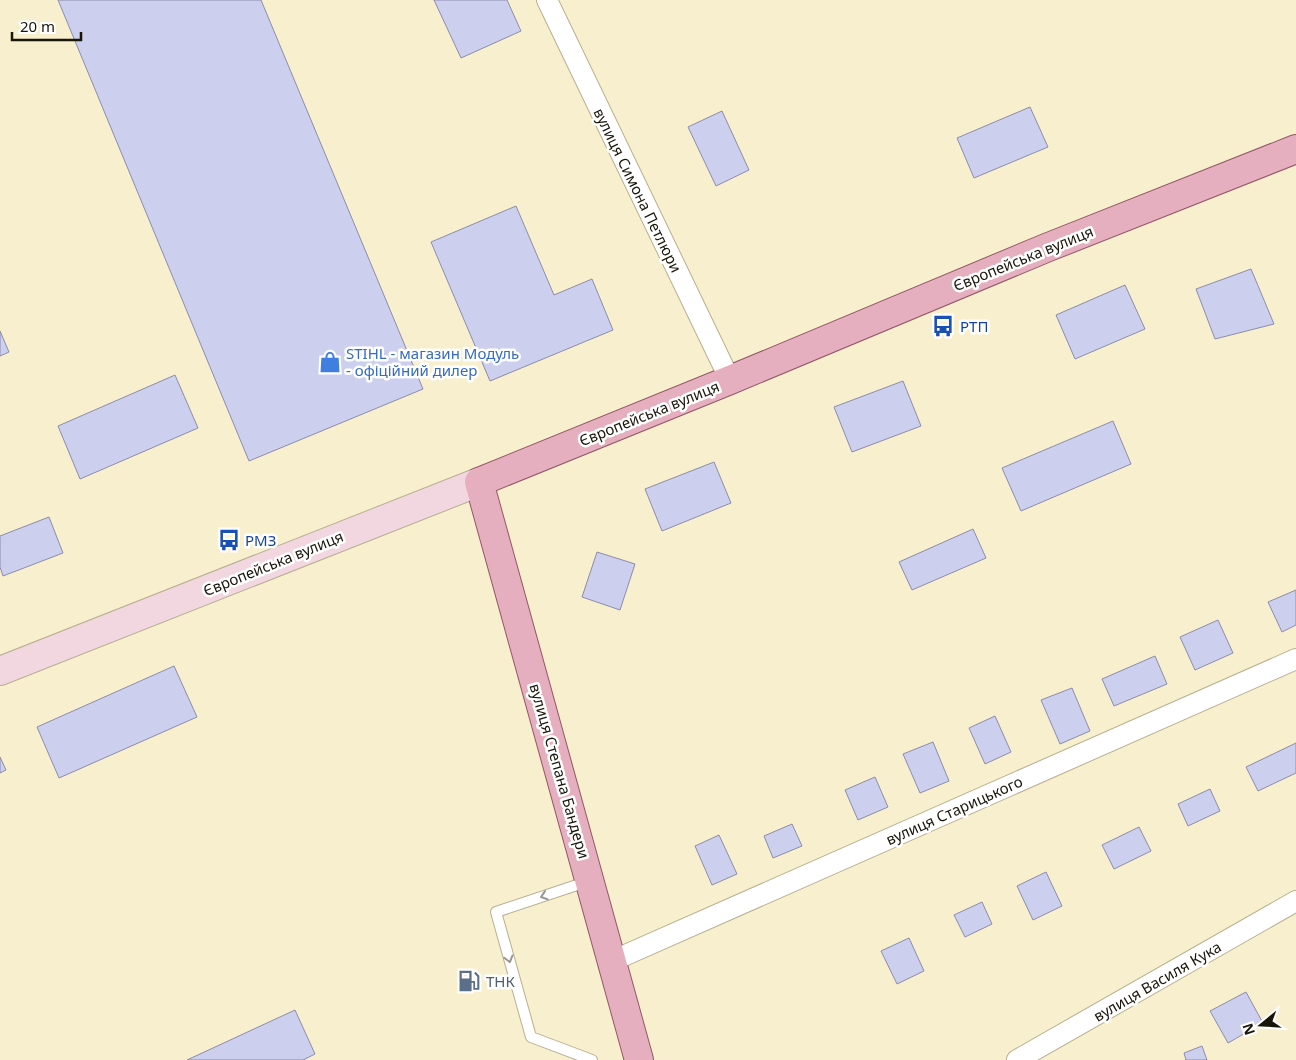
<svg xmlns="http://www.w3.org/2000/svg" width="1296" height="1060" font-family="'Noto Sans',sans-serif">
	<rect width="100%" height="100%" fill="#f8efcf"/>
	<g fill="#cdcfee" stroke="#8b8caa">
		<path d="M 58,0 L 261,0 L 423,389 L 249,461 Z"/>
		<path d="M 434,0 L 507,0 L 521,31 L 461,58 Z"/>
		<path d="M 1030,107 L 1048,147 L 974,178 L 957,138 Z"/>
		<path d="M 722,111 L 749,170 L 716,186 L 688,127 Z"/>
		<path d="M 516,206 L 554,295 L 592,279 L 613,330 L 490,381 L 431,242 Z"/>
		<path d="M 1251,269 L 1274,324 L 1215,339 L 1196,289 Z"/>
		<path d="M 1125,285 L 1145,329 L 1075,359 L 1056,315 Z"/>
		<path d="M 0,331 L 9,352 L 0,356 Z"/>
		<path d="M 175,375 L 198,428 L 80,479 L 58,426 Z"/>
		<path d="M 903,381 L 921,426 L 852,452 L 834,407 Z"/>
		<path d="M 1113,421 L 1131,464 L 1021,511 L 1002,468 Z"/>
		<path d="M 714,462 L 731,503 L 662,531 L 645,489 Z"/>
		<path d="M 49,517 L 63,553 L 3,576 L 0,567 L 0,536 Z"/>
		<path d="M 973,529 L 986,558 L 912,590 L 899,562 Z"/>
		<path d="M 597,552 L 635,564 L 620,610 L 582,597 Z"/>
		<path d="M 1296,590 L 1296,625 L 1282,632 L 1268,602 Z"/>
		<path d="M 1218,620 L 1233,653 L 1195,670 L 1180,637 Z"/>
		<path d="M 1155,656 L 1167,684 L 1114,706 L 1102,679 Z"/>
		<path d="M 174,666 L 197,717 L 59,778 L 37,727 Z"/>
		<path d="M 1072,688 L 1090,731 L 1060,744 L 1041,700 Z"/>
		<path d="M 995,716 L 1011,752 L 985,764 L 969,728 Z"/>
		<path d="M 933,742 L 949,781 L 920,793 L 903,754 Z"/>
		<path d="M 1296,743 L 1296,773 L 1258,791 L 1246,767 Z"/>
		<path d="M 0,757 L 6,770 L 0,773 Z"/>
		<path d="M 875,777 L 888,807 L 858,820 L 845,790 Z"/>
		<path d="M 1210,789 L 1220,811 L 1188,826 L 1178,804 Z"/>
		<path d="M 792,824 L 802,846 L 773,858 L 764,836 Z"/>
		<path d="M 1139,827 L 1151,851 L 1114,869 L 1102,845 Z"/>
		<path d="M 719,835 L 737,874 L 712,885 L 695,846 Z"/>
		<path d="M 1046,872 L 1062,906 L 1033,920 L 1017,886 Z"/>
		<path d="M 982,902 L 992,924 L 965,937 L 954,915 Z"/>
		<path d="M 909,938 L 924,971 L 897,984 L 881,951 Z"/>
		<path d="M 1246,992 L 1263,1023 L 1228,1043 L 1210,1011 Z"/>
		<path d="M 295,1010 L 315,1054 L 303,1060 L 187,1060 Z"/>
		<path d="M 1202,1046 L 1207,1060 L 1186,1060 L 1184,1053 Z"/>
	</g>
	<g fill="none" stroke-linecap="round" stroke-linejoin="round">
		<g stroke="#b8af91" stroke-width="12">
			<path id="service" d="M 589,881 L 496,912 L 531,1037 L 592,1060"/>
		</g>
		<g stroke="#b8af91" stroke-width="22">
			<g id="minor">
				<path d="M 547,0 L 730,380"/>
				<path d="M 612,961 L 1296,659"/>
				<path d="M 1017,1060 L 1296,901"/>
			</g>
		</g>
		<g stroke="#b8af91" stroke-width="30">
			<path id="secondary" d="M 0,671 L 479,482"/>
		</g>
		<g stroke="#935765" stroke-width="30">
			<path id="primary" d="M 639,1060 L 479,482 L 730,380 L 1046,248 L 1296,149"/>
		</g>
		<use href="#service" stroke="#fff" stroke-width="10"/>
		<use href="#minor" stroke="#fff" stroke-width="20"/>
		<use href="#secondary" stroke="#f2d7e0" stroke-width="28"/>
		<use href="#primary" stroke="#e6afc0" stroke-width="28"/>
	</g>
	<defs><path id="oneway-chevron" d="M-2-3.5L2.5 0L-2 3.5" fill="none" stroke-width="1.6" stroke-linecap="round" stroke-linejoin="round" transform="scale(1.25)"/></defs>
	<g stroke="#979690">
		<use href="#oneway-chevron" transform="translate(544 896) rotate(162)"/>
		<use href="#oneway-chevron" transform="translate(509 959) rotate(75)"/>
	</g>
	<defs>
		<g id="bus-bare" transform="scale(1.725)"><path d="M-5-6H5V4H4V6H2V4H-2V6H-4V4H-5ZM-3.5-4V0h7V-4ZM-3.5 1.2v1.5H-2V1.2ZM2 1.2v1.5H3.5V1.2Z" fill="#1a4fb4" stroke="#fff" stroke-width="2.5" paint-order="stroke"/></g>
		<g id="shop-bare" transform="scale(1.725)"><path d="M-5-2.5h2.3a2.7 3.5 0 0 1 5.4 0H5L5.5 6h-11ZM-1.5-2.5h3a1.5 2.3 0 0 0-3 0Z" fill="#3f7fe0" stroke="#fff" stroke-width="2.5" paint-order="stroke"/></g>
		<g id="fuel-bare" transform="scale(1.725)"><path d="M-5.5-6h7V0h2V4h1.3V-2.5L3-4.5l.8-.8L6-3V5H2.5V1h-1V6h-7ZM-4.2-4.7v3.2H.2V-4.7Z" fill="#5c6f8a" stroke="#fff" stroke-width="2.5" paint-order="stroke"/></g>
	</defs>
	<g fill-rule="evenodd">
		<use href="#bus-bare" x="943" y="326"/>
		<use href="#shop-bare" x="330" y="362"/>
		<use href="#bus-bare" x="229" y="540"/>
		<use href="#fuel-bare" x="469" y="981"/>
	</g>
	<g text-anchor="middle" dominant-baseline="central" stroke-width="5" stroke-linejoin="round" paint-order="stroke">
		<g font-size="15" fill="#181509" stroke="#fff">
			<text transform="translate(638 190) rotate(64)">вулиця Симона Петлюри</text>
			<text transform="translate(1023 258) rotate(-22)">Європейська вулиця</text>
			<text transform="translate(649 413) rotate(-22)">Європейська вулиця</text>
			<text transform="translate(273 563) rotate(-22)">Європейська вулиця</text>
			<text transform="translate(560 771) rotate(74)">вулиця Степана Бандери</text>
			<text transform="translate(954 810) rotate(-24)">вулиця Старицького</text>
			<text transform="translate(1157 981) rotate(-30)">вулиця Василя Кука</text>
		</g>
		<g font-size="15" fill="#164399" stroke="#fff" text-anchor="start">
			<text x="960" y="326">РТП</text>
			<text x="245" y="540">РМЗ</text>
		</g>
		<g font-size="15" fill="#366cbe" stroke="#fff" text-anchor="start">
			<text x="346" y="353">STIHL - магазин Модуль<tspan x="346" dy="17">- офіційний дилер</tspan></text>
		</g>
		<g font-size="15" fill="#4e5e75" stroke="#fff" text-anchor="start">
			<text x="486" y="981">ТНК</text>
		</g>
	</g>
	<g transform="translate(1261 1025) rotate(252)" stroke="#ffffff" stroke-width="4" paint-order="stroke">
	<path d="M0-4L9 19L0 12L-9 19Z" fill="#181509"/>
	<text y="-8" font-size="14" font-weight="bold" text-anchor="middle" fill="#181509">N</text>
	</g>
	<path d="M12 32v8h69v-8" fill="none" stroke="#181509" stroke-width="2.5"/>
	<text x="20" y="32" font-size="15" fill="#181509" stroke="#ffffff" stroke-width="4" paint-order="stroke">20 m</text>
</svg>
